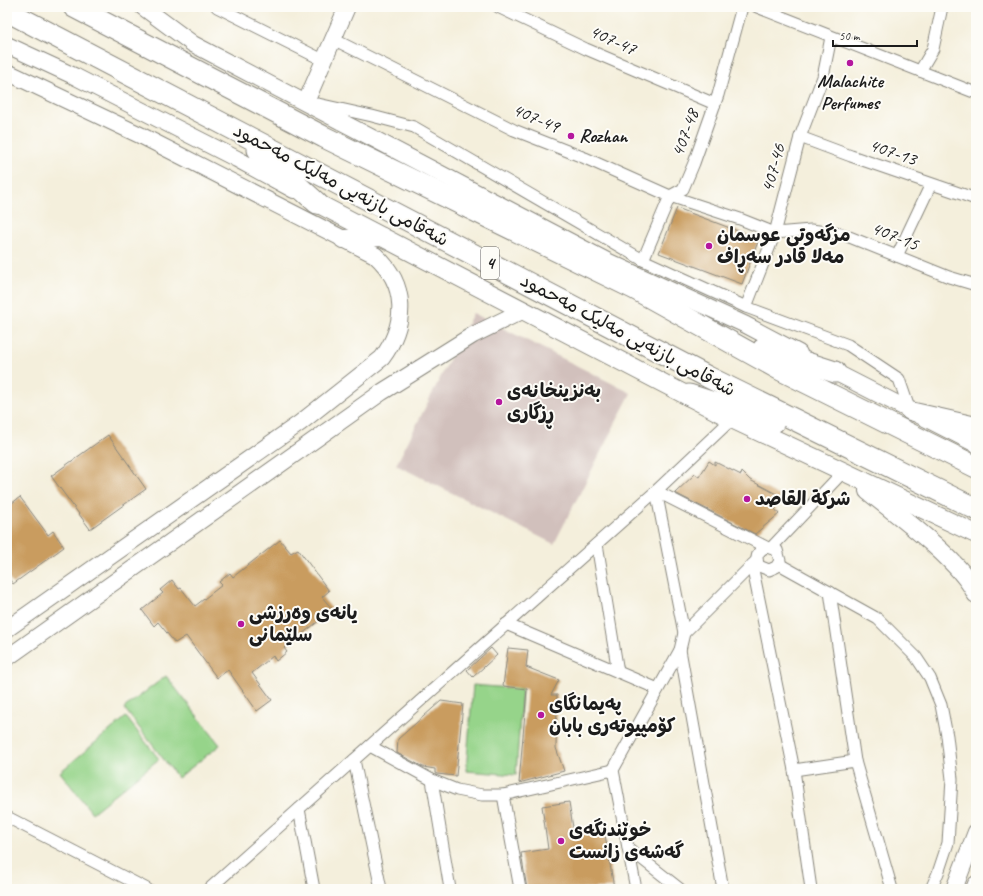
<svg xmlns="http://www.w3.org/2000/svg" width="983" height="896" font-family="Caveat,'Playpen Sans Arabic',sans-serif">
	<rect width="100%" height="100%" fill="#fdfcf7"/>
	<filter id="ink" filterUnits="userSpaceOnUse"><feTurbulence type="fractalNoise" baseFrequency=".025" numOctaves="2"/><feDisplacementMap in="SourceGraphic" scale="8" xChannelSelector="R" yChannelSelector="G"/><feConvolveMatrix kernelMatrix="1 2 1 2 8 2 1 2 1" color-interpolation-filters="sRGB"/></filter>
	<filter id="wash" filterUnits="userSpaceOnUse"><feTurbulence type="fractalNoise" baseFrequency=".012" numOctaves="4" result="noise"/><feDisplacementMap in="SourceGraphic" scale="16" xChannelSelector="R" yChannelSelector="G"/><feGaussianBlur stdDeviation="0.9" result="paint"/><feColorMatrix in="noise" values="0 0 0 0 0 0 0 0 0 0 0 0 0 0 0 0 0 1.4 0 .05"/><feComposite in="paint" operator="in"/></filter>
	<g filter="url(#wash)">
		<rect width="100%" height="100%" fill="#f4efdc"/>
		<path fill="#d1c0bc" d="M 473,313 L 631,393 L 554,544 L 396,465 Z"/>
		<g fill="#96d48a" stroke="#597853">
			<path d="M 166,676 L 220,745 L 178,778 L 124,708 Z"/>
			<path d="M 473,685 L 522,689 L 516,775 L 466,771 Z"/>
			<path d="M 126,717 L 159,759 L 92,813 L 60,772 Z"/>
		</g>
		<g id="blocks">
			<g fill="#c99c5f">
				<path d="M 677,208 L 759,239 L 742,284 L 659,253 Z"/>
				<path d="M 108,435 L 146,489 L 90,529 L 51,476 Z"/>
				<path d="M 709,461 L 715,465 L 715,462 L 741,475 L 742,472 L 750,480 L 782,497 L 775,509 L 779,514 L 755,534 L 675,493 L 695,474 L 699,477 Z"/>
				<path d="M 20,497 L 48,535 L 53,531 L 64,547 L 13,584 L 7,576 L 7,507 Z"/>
				<path d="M 280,540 L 291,553 L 298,549 L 329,591 L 322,597 L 333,610 L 284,648 L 287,652 L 276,661 L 273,656 L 252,673 L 272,700 L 257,711 L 228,670 L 217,678 L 186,636 L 175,643 L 158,622 L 154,626 L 142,610 L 163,593 L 160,590 L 172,580 L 179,589 L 181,588 L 195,606 L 222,585 L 219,582 L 230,573 L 233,577 Z"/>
				<path d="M 491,648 L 497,655 L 473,677 L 467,670 Z"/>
				<path d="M 508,648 L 528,650 L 526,667 L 559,680 L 551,695 L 557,695 L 556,748 L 564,771 L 519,783 L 527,689 L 503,686 Z"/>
				<path d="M 441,701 L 463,704 L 456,776 L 437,774 L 435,773 L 435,769 L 423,767 L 397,753 L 398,739 Z"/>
				<path d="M 569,802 L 574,834 L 604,829 L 614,888 L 527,889 L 521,853 L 548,849 L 542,806 Z"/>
			</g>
		</g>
	</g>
	<g filter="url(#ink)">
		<use href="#blocks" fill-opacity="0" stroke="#88867c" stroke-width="1"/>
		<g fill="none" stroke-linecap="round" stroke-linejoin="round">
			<g stroke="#88867c" stroke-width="13">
				<g id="street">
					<path d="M 217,7 L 323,60"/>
					<path d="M 498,7 L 586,49 L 715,104"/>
					<path d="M 757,7 L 976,93"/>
					<path d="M 333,39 L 514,130 L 585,158 L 670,196 L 740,219 L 775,233 L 811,230 L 842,234 L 949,277 L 976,285"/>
					<path d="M 920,71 L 933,49 L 942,7"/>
					<path d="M 318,104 L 372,116 L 414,127 L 643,260 L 746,307 L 848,345 L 899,379 L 910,411"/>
					<path d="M 800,137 L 851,156 L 976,199"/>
					<path d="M 897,256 L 931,184"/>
					<path d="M 643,260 L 670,196 L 683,189 L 694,163 L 718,95 L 742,7"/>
					<path d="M 746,307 L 775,233 L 800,137 L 823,77 L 831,37"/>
					<path d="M 656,491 L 766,547 L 777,550 L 780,561 L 776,567 L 769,570 L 759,566 C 755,558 757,551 766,547"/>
					<path d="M 656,491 L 684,633"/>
					<path d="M 597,544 L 618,672"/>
					<path d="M 771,548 L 843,472"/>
					<path d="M 779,564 L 878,619 L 916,657 L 930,678 L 941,705 L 947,736 L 952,779 L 948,843 L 938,873 L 931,889"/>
					<path d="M 752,565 L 794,770 L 811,889"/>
					<path d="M 830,592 L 855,761 L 892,889"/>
					<path d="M 506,624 L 658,689"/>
					<path d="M 680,650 L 723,889"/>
					<path d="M 370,746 L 432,780 L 457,790 L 482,795 L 503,795 L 613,770"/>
					<path d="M 354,760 L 381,889"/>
					<path d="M 794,770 L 855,761"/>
					<path d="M 432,780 L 450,889"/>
					<path d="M 503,795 L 520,889"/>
					<path d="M 299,809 L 314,889"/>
					<path d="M 7,817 L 147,889"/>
					<path d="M 628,848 L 680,889"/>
					<path d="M 209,889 L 656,491 L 732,419"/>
					<path d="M 636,889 L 613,770 L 680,650 L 684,633 L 757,560"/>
				</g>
			</g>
			<g stroke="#88867c" stroke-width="18">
				<g id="secondary">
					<path d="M 143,7 L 193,44 L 609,262 L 746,325 L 799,353"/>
					<path d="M 7,45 L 76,77 L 237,159 L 294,190"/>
					<path d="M 7,72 L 142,136 L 375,255 C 408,285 407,324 382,358 L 300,423 L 7,629"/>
					<path d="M 306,102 L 347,7"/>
					<path d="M 825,367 L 976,444"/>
					<path d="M 7,658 L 382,392 L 473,335 L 524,310"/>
					<path d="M 954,889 L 976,832"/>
					<path d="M 974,889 L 976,884"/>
				</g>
			</g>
			<g stroke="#88867c" stroke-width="20">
				<g id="primary">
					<path d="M 317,203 L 732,419 L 976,534"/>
					<path d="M 343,239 L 382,237"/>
					<path d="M 910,411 L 976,426"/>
					<path d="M 868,491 C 897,514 962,562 976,594"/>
				</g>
			</g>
			<g stroke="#88867c" stroke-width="23">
				<g id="highway">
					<path d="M 74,7 L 324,137 L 635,289 L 779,369 L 976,467"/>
					<path d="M 7,11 L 708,377 L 976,509"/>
					<path d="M 258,150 L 317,203"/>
					<path d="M 763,349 L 835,372"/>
					<path d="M 689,395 L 774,422"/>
				</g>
			</g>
			<use href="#street" stroke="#fff" stroke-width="11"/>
			<use href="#secondary" stroke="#fff" stroke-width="16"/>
			<use href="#primary" stroke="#fff" stroke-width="18"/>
			<use href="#highway" stroke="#fff" stroke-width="21"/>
		</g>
	</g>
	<g fill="#b5179e" stroke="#fdfcf7" stroke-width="1.5">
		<circle cx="850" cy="63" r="4"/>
		<circle cx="571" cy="136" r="4"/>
		<circle cx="709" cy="246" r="4"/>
		<circle cx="499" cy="402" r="4"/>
		<circle cx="747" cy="499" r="4"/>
		<circle cx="241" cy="624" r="4"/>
		<circle cx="541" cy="715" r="4"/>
		<circle cx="561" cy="841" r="4"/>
	</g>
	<g text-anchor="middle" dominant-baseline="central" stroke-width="4" stroke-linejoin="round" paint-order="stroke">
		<rect fill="#fdfcf7" stroke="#605f5e" stroke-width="1" x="481" y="247" width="18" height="32" rx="3"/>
		<g font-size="18" font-weight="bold" fill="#1c1c1c">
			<text x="490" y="263">4</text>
		</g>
		<g font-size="19" fill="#1c1c1c" stroke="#fdfcf7">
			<text transform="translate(613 40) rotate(24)">407-47</text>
			<text transform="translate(536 118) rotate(23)">407-49</text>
			<text transform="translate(685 133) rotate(-70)">407-48</text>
			<text transform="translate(893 152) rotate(19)">407-13</text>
			<text transform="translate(773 168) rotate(-75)">407-46</text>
			<text transform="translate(341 185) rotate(28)">شەقامی بازنەیی مەلیک مەحمود</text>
			<text transform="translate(895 236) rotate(22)">407-15</text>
			<text transform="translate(628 335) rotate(28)">شەقامی بازنەیی مەلیک مەحمود</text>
		</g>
		<g font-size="19" font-weight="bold" fill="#1c1c1c" stroke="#fdfcf7" text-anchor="start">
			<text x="850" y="81" text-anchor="middle">Malachite<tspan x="850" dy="22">Perfumes</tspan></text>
			<text x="579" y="136">Rozhan</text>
			<text x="717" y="235">مزگەوتی عوسمان<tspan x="717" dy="22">مەلا قادر سەڕاف</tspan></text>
			<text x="507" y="391">بەنزینخانەی<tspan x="507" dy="22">ڕزگاری</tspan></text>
			<text x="755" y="499">شركة القاصد</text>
			<text x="249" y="613">یانەی وەرزشی<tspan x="249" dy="22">سلێمانی</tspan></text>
			<text x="549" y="704">پەیمانگای<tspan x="549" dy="22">کۆمپیوتەری بابان</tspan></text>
			<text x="569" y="830">خوێندنگەی<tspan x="569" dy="22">گەشەی زانست</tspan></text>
		</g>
	</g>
	<rect width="983" height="896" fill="none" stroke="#fdfcf7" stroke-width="24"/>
	<path d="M833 40v6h84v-6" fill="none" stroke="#1c1c1c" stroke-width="2"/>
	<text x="839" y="40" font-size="12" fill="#1c1c1c" stroke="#fdfcf7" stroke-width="3" paint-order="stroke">50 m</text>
</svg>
